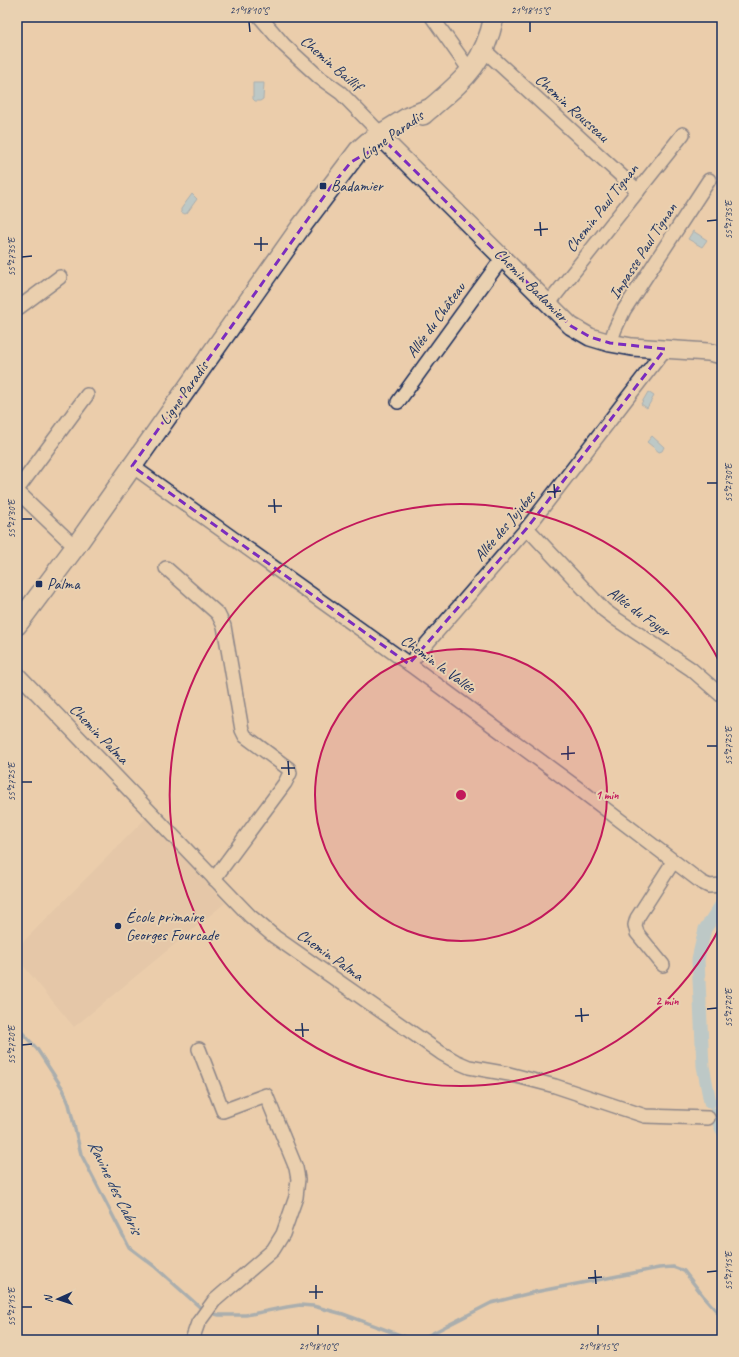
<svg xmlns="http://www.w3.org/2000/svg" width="739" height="1357" font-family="Caveat,sans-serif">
	<rect width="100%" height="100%" fill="#ebcdac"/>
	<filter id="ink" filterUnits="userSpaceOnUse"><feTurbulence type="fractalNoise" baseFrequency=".025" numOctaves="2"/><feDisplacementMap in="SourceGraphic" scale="8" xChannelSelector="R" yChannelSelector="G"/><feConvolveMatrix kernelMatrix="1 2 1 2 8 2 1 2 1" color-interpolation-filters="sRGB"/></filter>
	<g filter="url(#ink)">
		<path fill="#ddbfa4" d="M 146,818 L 225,903 L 74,1027 L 17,958 L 17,948 Z"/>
		<g fill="#86c2e6" stroke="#5b87b0">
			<path d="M 253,83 L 264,83 L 263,99 L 260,101 L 255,101 L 253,99 Z"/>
			<path d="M 192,194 L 197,199 L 187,213 L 185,214 L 181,212 L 181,209 Z"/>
			<path d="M 693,231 L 707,240 L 702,247 L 688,239 Z"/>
			<path d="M 648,392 L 654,396 L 647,408 L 641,404 Z"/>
			<path d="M 652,436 L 664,447 L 662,451 L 659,452 L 647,442 Z"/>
		</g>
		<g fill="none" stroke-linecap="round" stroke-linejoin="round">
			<g stroke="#5b87b0" stroke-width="3.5">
				<path d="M 17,1027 L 37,1049 L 63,1089 L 69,1104 L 81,1154 L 129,1247 L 154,1266 L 203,1310"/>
				<path d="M 208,1312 L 219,1315 L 246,1315 L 287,1307 L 300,1305 L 313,1306 L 343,1314 L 408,1338 L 423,1338 L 491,1303 L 535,1292 L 659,1268 L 673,1267 L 684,1271 L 704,1297 L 722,1317"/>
			</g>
			<g stroke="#86c2e6" stroke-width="13">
				<path d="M 710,1102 L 703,1066 L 698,959 L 705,929 L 722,904"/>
				<path d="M 715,1114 L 722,1130"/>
			</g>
			<g stroke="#1b2f5e" stroke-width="16">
				<g id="minor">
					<path d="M 260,17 L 284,45 L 320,78 L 341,93 L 381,134"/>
					<path d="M 432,17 L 466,65 L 472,69"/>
					<path d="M 484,50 L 638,191"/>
					<path d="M 549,303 L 683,134"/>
					<path d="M 17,309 L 60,277"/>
					<path d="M 610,343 L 615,329 L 624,310 L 709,180"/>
					<path d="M 398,402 L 503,257"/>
					<path d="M 132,466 L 409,664 L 583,792 L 701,882 L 709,886 L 722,885"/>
					<path d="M 17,490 L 87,395"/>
					<path d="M 17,491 L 68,540 L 76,546"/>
					<path d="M 527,528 L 604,610 L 616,619 L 691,669 L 722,696"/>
					<path d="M 166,568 L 218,614 L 224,626 L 242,730 L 245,736 L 289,769 L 290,773 L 285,783 L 214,879"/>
					<path d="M 409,664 L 527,528 L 665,349"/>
					<path d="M 17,673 L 250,916 L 275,937 L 441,1053 L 455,1061 L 469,1067 L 509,1074 L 555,1086 L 645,1116 L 708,1118"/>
					<path d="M 663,965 L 637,933 L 635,925 L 637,918 L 673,862"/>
					<path d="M 192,1340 L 198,1323 L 214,1301 L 273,1250 L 283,1234 L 296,1197 L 298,1179 L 296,1168 L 266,1095 L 223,1111 L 199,1049"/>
				</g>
			</g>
			<g stroke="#1b2f5e" stroke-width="20">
				<path id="tertiary" d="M 381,134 L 389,145 L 571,326 L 590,337 L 610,343 L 632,347 L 708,352 L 722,355"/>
			</g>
			<g stroke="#1b2f5e" stroke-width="22">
				<g id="secondary">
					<path d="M 423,115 C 460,82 483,69 494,17"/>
					<path d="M 17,625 L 76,546 L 300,228 L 359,150 L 368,142 L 408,117 L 431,108"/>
				</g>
			</g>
			<use href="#minor" stroke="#e9d1b1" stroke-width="13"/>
			<use href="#tertiary" stroke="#e9d1b1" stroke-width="17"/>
			<use href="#secondary" stroke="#e9d1b1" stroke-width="19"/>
		</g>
	</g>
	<path d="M0 0H739V1357H0ZM 386,142 L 571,326 L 590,337 L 610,343 L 665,349 L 527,528 L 409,664 L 132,466 L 330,188 L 351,162 Z" fill="#ebcdac" fill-opacity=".55" fill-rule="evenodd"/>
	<path fill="none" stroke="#7b2cbf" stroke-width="3" stroke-dasharray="8 5" stroke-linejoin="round" d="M 386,142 L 571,326 L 590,337 L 610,343 L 665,349 L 527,528 L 409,664 L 132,466 L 330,188 L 351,162 Z"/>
	<path fill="none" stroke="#1b2f5e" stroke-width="1.5" d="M 249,22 L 250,32M 530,22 L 530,32M 707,221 L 717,220M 540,222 L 541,236M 534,230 L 548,229M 261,237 L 261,251M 254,244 L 268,244M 22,257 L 32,256M 707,483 L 717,483M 554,484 L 555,498M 547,492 L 561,491M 274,499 L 275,513M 268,506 L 282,506M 22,519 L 32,519M 568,746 L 568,760M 707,746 L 717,746M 561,754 L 575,753M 288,761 L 289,775M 281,768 L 295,768M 22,782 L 32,782M 581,1008 L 582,1022M 707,1009 L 717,1008M 575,1016 L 589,1015M 302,1023 L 303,1037M 295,1030 L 309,1030M 22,1045 L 32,1044M 595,1270 L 596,1284M 707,1272 L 717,1271M 588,1278 L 602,1277M 316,1285 L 316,1299M 309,1292 L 323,1292M 22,1307 L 32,1307M 318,1325 L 318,1335M 598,1325 L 598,1335"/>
	<circle cx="461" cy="795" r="146" fill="#c2185b" fill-opacity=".12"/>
	<g fill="none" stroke="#c2185b" stroke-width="2">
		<circle cx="461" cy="795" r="146"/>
		<path d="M721 925A291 291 0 1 1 721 665"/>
	</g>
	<g fill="#1b2f5e" stroke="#e9d1b1" stroke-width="1.5">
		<rect x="319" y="182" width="8" height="8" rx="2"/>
		<rect x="35" y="580" width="8" height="8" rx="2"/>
		<circle cx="118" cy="926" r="4"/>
	</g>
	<g text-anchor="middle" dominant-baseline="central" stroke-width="4" stroke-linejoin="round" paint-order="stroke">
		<g font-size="16" fill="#1b2f5e" stroke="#e9d1b1">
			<text transform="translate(331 63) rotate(41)">Chemin Baillif</text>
			<text transform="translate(572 108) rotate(42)">Chemin Rousseau</text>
			<text transform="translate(392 135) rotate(-35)">Ligne Paradis</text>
			<text transform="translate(602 208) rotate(-52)">Chemin Paul Tignan</text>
			<text transform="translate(643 251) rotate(-57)">Impasse Paul Tignan</text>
			<text transform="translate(531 285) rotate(45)">Chemin Badamier</text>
			<text transform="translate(436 320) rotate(-54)">Allée du Château</text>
			<text transform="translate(184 393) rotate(-55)">Ligne Paradis</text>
			<text transform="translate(505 526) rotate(-50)">Allée des Jujubes</text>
			<text transform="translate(639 612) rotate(36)">Allée du Foyer</text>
			<text transform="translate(438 664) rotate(36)">Chemin la Vallée</text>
			<text transform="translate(99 734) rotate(46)">Chemin Palma</text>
			<text transform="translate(330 955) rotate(35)">Chemin Palma</text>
		</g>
		<g font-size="16" fill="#1b2f5e" stroke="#e9d1b1" text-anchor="start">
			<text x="331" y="186">Badamier</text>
			<text x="47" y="584">Palma</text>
			<text x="126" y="917">École primaire<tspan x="126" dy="18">Georges Fourcade</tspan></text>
		</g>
		<g font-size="17" font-style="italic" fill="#263e6c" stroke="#e9d1b1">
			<text transform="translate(115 1187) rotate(64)">Ravine des Cabris</text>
		</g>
	</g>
	<circle cx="461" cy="795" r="6" fill="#c2185b" stroke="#e9d1b1" stroke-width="2"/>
	<g font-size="12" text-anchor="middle" font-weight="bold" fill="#c2185b" stroke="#e9d1b1" stroke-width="4" stroke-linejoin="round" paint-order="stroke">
		<text x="607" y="799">1 min</text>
		<text x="667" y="1005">2 min</text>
	</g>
	<rect width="739" height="1357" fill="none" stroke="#e9d1b1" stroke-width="44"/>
	<g transform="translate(58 1299) rotate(267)" stroke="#e9d1b1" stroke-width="3" paint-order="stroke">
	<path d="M0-3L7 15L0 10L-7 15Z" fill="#1b2f5e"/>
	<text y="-6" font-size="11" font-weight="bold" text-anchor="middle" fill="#1b2f5e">N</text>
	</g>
	<rect x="22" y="22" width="695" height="1313" fill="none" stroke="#1b2f5e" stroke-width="1.5"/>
	<g font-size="10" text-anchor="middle" fill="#1b2f5e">
		<text x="249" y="14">21°18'10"S</text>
		<text x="530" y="14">21°18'15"S</text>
		<text transform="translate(728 220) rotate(-90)" y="4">55°27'35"E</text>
		<text transform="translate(11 257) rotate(-90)" y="4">55°27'35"E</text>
		<text transform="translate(728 483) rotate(-90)" y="4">55°27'30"E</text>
		<text transform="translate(11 519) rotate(-90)" y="4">55°27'30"E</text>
		<text transform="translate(728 746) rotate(-90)" y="4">55°27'25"E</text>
		<text transform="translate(11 782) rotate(-90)" y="4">55°27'25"E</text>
		<text transform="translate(728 1008) rotate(-90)" y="4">55°27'20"E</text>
		<text transform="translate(11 1045) rotate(-90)" y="4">55°27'20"E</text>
		<text transform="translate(728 1271) rotate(-90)" y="4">55°27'15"E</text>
		<text transform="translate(11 1307) rotate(-90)" y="4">55°27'15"E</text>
		<text x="318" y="1350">21°18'10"S</text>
		<text x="598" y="1350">21°18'15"S</text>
	</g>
</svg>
